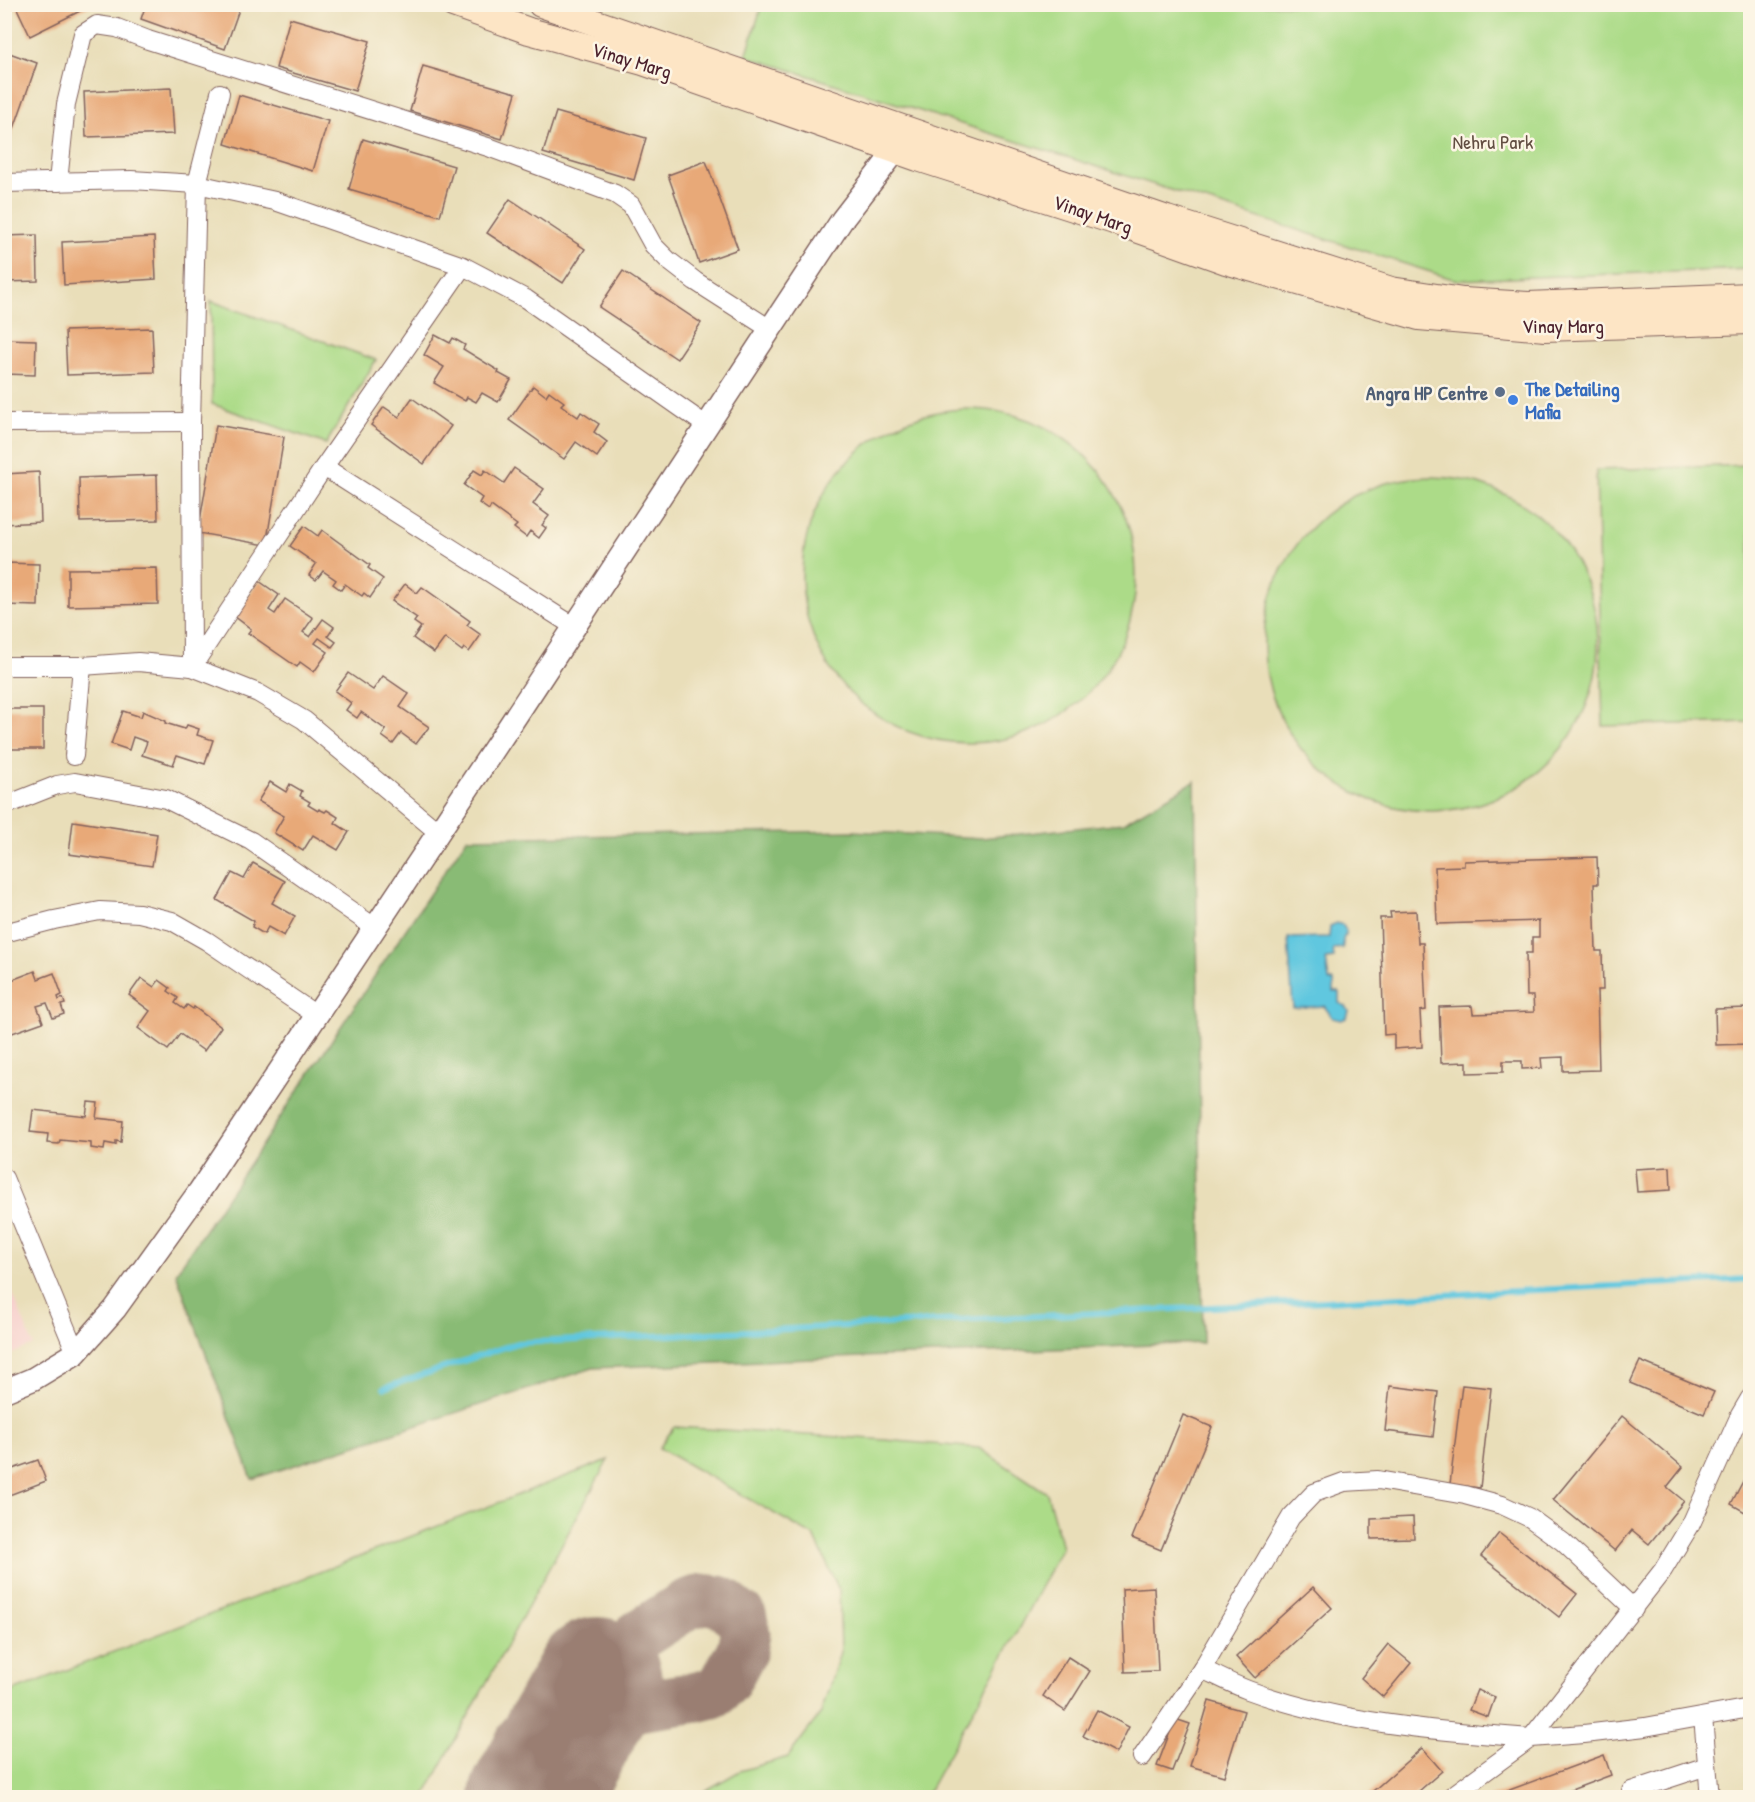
<svg xmlns="http://www.w3.org/2000/svg" width="1755" height="1802" font-family="'Patrick Hand',sans-serif">
	<rect width="100%" height="100%" fill="#fcf5e5"/>
	<filter id="ink" filterUnits="userSpaceOnUse"><feTurbulence type="fractalNoise" baseFrequency=".0167" numOctaves="2"/><feDisplacementMap in="SourceGraphic" scale="12" xChannelSelector="R" yChannelSelector="G"/><feConvolveMatrix kernelMatrix="1 2 1 2 8 2 1 2 1" color-interpolation-filters="sRGB"/></filter>
	<filter id="wash" filterUnits="userSpaceOnUse"><feTurbulence type="fractalNoise" baseFrequency=".008" numOctaves="4" result="noise"/><feDisplacementMap in="SourceGraphic" scale="24" xChannelSelector="R" yChannelSelector="G"/><feGaussianBlur stdDeviation="1.35" result="paint"/><feColorMatrix in="noise" values="0 0 0 0 0 0 0 0 0 0 0 0 0 0 0 0 0 1.4 0 .05"/><feComposite in="paint" operator="in"/></filter>
	<g filter="url(#wash)">
		<rect width="100%" height="100%" fill="#e9deb9"/>
		<path fill="#f7d0cd" d="M 5,1274 L 33,1345 L 5,1357 L 4,1274 Z"/>
		<g fill="#acdb88" stroke="#7b7d5a" stroke-width="1.5">
			<path d="M 762,5 L 1750,5 L 1750,269 L 1456,280 L 746,56 Z"/>
			<path d="M 211,301 L 376,360 L 326,444 L 212,404 Z"/>
			<circle cx="969" cy="576" r="167"/>
			<path d="M 1750,465 L 1750,722 L 1603,726 L 1596,470 Z"/>
			<circle cx="1431" cy="644" r="167"/>
			<path d="M 674,1427 L 873,1439 L 979,1448 L 1047,1493 L 1062,1547 L 1020,1626 L 925,1797 L 694,1797 L 740,1771 L 788,1757 L 821,1713 L 841,1649 L 839,1590 L 814,1536 L 659,1448 Z"/>
			<path d="M 608,1460 L 424,1797 L 5,1797 L 5,1694 Z"/>
		</g>
		<path fill="#89bb74" stroke="#6a6d50" stroke-width="1.5" d="M 1195,781 L 1203,1343 L 593,1368 L 252,1479 L 176,1273 L 467,838 L 852,831 L 982,838 L 1123,823 Z"/>
		<path fill="#61c7df" stroke="#567385" stroke-width="1.5" d="M 1337,923 L 1343,925 L 1346,931 L 1343,940 L 1343,948 L 1333,949 L 1334,958 L 1326,959 L 1329,981 L 1334,981 L 1334,992 L 1339,992 L 1339,1003 L 1346,1006 L 1349,1011 L 1347,1018 L 1341,1020 L 1333,1018 L 1324,1006 L 1293,1008 L 1288,938 L 1329,937 L 1330,926 Z"/>
		<g fill="none" stroke-linecap="round" stroke-linejoin="round">
			<path stroke="#61c7df" stroke-width="6" d="M 384,1388 L 517,1343 L 1750,1279"/>
			<path stroke="#9a7e72" stroke-width="51" d="M 567,1736 L 625,1708 L 697,1697 L 713,1693 L 725,1682 L 742,1650 L 745,1634 L 742,1618 L 720,1601 L 703,1599 L 686,1605 L 638,1636 L 598,1681"/>
			<path stroke="#9a7e72" stroke-width="128" d="M 533,1798 L 598,1681"/>
		</g>
		<g id="blocks">
			<g fill="#e8a978">
				<path d="M 15,4 L 94,4 L 30,36 Z"/>
				<path d="M 146,4 L 241,4 L 225,49 L 141,19 Z"/>
				<path d="M 290,18 L 370,41 L 355,91 L 276,68 Z"/>
				<path d="M 4,51 L 37,63 L 5,154 L 4,154 Z"/>
				<path d="M 423,66 L 516,93 L 502,139 L 410,111 Z"/>
				<path d="M 171,88 L 174,134 L 86,137 L 84,92 Z"/>
				<path d="M 239,95 L 328,121 L 313,171 L 225,144 Z"/>
				<path d="M 556,112 L 646,138 L 634,180 L 543,153 Z"/>
				<path d="M 363,139 L 454,166 L 440,216 L 349,189 Z"/>
				<path d="M 706,161 L 738,249 L 699,263 L 668,175 Z"/>
				<path d="M 510,199 L 585,249 L 563,283 L 487,233 Z"/>
				<path d="M 37,235 L 38,281 L 4,282 L 4,236 Z"/>
				<path d="M 154,237 L 156,279 L 64,285 L 62,242 Z"/>
				<path d="M 623,271 L 701,323 L 677,359 L 599,307 Z"/>
				<path d="M 152,328 L 154,372 L 67,375 L 65,331 Z"/>
				<path d="M 435,335 L 450,343 L 453,338 L 465,345 L 463,349 L 499,371 L 498,373 L 511,380 L 498,402 L 482,393 L 476,402 L 467,397 L 465,401 L 434,383 L 444,367 L 424,355 Z"/>
				<path d="M 4,339 L 36,340 L 35,375 L 4,374 Z"/>
				<path d="M 533,386 L 546,396 L 549,391 L 564,402 L 561,405 L 578,417 L 581,412 L 599,424 L 594,432 L 607,442 L 597,457 L 576,442 L 564,459 L 509,420 Z"/>
				<path d="M 412,398 L 451,426 L 424,464 L 371,425 L 384,407 L 399,417 Z"/>
				<path d="M 216,425 L 284,437 L 266,545 L 198,533 Z"/>
				<path d="M 514,468 L 544,489 L 533,504 L 549,516 L 542,525 L 546,528 L 539,538 L 530,531 L 526,537 L 514,528 L 517,525 L 491,506 L 489,510 L 479,503 L 482,498 L 464,485 L 474,470 L 482,475 L 485,470 L 504,483 Z"/>
				<path d="M 39,472 L 41,522 L 4,524 L 4,474 Z"/>
				<path d="M 157,475 L 158,520 L 80,522 L 79,478 Z"/>
				<path d="M 304,526 L 318,536 L 322,530 L 370,565 L 368,568 L 383,579 L 370,598 L 364,593 L 362,596 L 345,584 L 341,590 L 333,584 L 336,580 L 323,571 L 316,580 L 309,575 L 316,564 L 290,546 Z"/>
				<path d="M 4,563 L 39,564 L 38,606 L 4,605 Z"/>
				<path d="M 157,568 L 158,604 L 68,606 L 68,569 Z"/>
				<path d="M 259,581 L 279,595 L 269,610 L 275,614 L 285,599 L 313,618 L 303,632 L 310,637 L 323,619 L 334,627 L 328,636 L 336,642 L 332,647 L 319,638 L 315,643 L 328,652 L 314,672 L 300,662 L 297,667 L 248,633 L 251,629 L 234,616 Z"/>
				<path d="M 405,584 L 417,593 L 422,587 L 470,621 L 467,625 L 481,635 L 469,652 L 464,648 L 462,651 L 445,638 L 434,653 L 413,638 L 421,627 L 414,622 L 417,618 L 392,601 Z"/>
				<path d="M 348,673 L 373,690 L 383,676 L 409,694 L 400,707 L 429,727 L 416,744 L 401,733 L 393,744 L 382,736 L 386,730 L 361,712 L 357,718 L 346,710 L 351,703 L 335,691 Z"/>
				<rect x="4" y="709" width="39" height="40"/>
				<path d="M 123,711 L 141,717 L 143,711 L 166,721 L 165,723 L 185,729 L 187,725 L 199,729 L 197,735 L 213,740 L 205,764 L 177,755 L 173,765 L 142,755 L 147,742 L 133,737 L 129,750 L 111,744 Z"/>
				<path d="M 270,782 L 286,792 L 290,784 L 302,791 L 300,796 L 310,802 L 308,805 L 318,811 L 319,809 L 325,812 L 327,810 L 338,817 L 335,823 L 349,832 L 338,850 L 313,835 L 303,851 L 274,833 L 284,816 L 258,801 Z"/>
				<path d="M 73,821 L 157,834 L 152,866 L 69,854 Z"/>
				<path d="M 1597,857 L 1598,884 L 1594,884 L 1596,951 L 1602,951 L 1603,990 L 1597,990 L 1599,1070 L 1563,1071 L 1563,1057 L 1541,1058 L 1542,1068 L 1522,1069 L 1522,1061 L 1503,1061 L 1503,1072 L 1467,1073 L 1467,1062 L 1441,1063 L 1439,1007 L 1472,1006 L 1473,1014 L 1534,1012 L 1533,996 L 1527,996 L 1526,953 L 1532,953 L 1532,937 L 1539,937 L 1539,921 L 1437,924 L 1435,867 L 1464,866 L 1464,861 Z"/>
				<path d="M 253,863 L 285,881 L 272,903 L 295,916 L 284,936 L 268,927 L 264,934 L 252,927 L 254,921 L 217,900 L 232,873 L 244,879 Z"/>
				<path d="M 1416,911 L 1418,943 L 1423,943 L 1426,1010 L 1420,1011 L 1422,1047 L 1394,1049 L 1394,1034 L 1384,1035 L 1380,918 L 1391,918 L 1390,912 Z"/>
				<path d="M 35,971 L 38,979 L 54,973 L 62,995 L 58,997 L 59,1000 L 63,998 L 65,1004 L 61,1005 L 64,1014 L 53,1018 L 47,1003 L 37,1006 L 43,1022 L 4,1036 L 4,983 Z"/>
				<path d="M 141,978 L 154,987 L 159,980 L 170,988 L 168,991 L 178,998 L 175,1003 L 184,1009 L 187,1005 L 193,1009 L 194,1007 L 221,1027 L 204,1051 L 180,1034 L 168,1050 L 138,1028 L 150,1011 L 129,995 Z"/>
				<path d="M 1750,1008 L 1750,1044 L 1716,1045 L 1715,1009 Z"/>
				<path d="M 88,1102 L 98,1103 L 96,1118 L 123,1121 L 121,1142 L 116,1141 L 116,1145 L 105,1143 L 104,1150 L 91,1148 L 91,1143 L 60,1140 L 59,1144 L 47,1143 L 48,1134 L 30,1132 L 33,1110 L 86,1116 Z"/>
				<path d="M 1670,1167 L 1671,1190 L 1637,1192 L 1635,1169 Z"/>
				<path d="M 1640,1361 L 1714,1392 L 1704,1414 L 1630,1383 Z"/>
				<path d="M 1462,1385 L 1491,1388 L 1480,1488 L 1450,1484 Z"/>
				<path d="M 1390,1386 L 1438,1392 L 1433,1437 L 1385,1431 Z"/>
				<path d="M 1183,1415 L 1212,1427 L 1161,1550 L 1132,1538 Z"/>
				<path d="M 1622,1416 L 1683,1467 L 1667,1487 L 1684,1501 L 1649,1544 L 1632,1530 L 1615,1551 L 1553,1500 Z"/>
				<path d="M 38,1460 L 46,1481 L 4,1497 L 4,1472 Z"/>
				<path d="M 1750,1468 L 1750,1515 L 1731,1504 Z"/>
				<path d="M 1413,1517 L 1414,1538 L 1371,1539 L 1371,1519 Z"/>
				<path d="M 1499,1533 L 1577,1594 L 1559,1617 L 1481,1556 Z"/>
				<path d="M 1154,1587 L 1158,1671 L 1125,1672 L 1122,1589 Z"/>
				<path d="M 1313,1587 L 1332,1608 L 1255,1678 L 1236,1657 Z"/>
				<path d="M 1388,1644 L 1411,1663 L 1383,1697 L 1361,1678 Z"/>
				<path d="M 1068,1657 L 1090,1671 L 1065,1711 L 1043,1696 Z"/>
				<path d="M 1477,1690 L 1495,1697 L 1488,1717 L 1469,1710 Z"/>
				<path d="M 1209,1701 L 1244,1711 L 1224,1776 L 1190,1766 Z"/>
				<path d="M 1097,1710 L 1129,1727 L 1116,1753 L 1083,1736 Z"/>
				<path d="M 1175,1719 L 1190,1724 L 1172,1771 L 1157,1766 Z"/>
				<path d="M 1422,1748 L 1442,1771 L 1411,1798 L 1365,1798 Z"/>
				<path d="M 1604,1755 L 1611,1775 L 1550,1798 L 1488,1798 Z"/>
			</g>
		</g>
	</g>
	<g filter="url(#ink)">
		<use href="#blocks" fill-opacity="0" stroke="#82625d" stroke-width="1.5"/>
		<g fill="none" stroke-linecap="round" stroke-linejoin="round">
			<g stroke="#82625d" stroke-width="20">
				<g id="minor">
					<path d="M 58,182 L 66,104 L 83,34 L 97,25 L 117,28 L 148,40 L 491,148 L 615,194 L 631,205 L 653,245 L 669,261 L 695,281 L 770,329"/>
					<path d="M 4,183 L 131,180 L 197,184 L 220,93"/>
					<path d="M 197,184 L 275,201 L 463,266 L 324,467 L 192,667 L 191,422 Z"/>
					<path d="M 463,266 L 526,299 L 707,426"/>
					<path d="M 4,423 L 191,422"/>
					<path d="M 324,467 L 575,627"/>
					<path d="M 4,666 L 82,666 L 138,662 L 192,667 L 258,693 L 304,720 L 438,832"/>
					<path d="M 74,756 L 82,666"/>
					<path d="M 4,806 L 57,785 L 75,782 L 166,799 L 251,841 L 374,927"/>
					<path d="M 4,933 L 54,920 L 100,911 L 139,913 L 172,921 L 207,941 L 316,1015"/>
					<path d="M 4,1178 L 76,1353"/>
					<path d="M 1202,1669 L 1291,1517 L 1314,1493 L 1344,1482 L 1378,1480 L 1465,1495 L 1502,1505 L 1530,1518 L 1563,1542 L 1634,1609"/>
					<path d="M 1703,1717 L 1710,1798"/>
					<path d="M 1142,1757 L 1202,1669 C 1217,1676 1232,1684 1248,1690 C 1337,1723 1437,1731 1531,1738 L 1663,1570 L 1691,1524 L 1740,1415 L 1750,1398"/>
					<path d="M 1631,1791 L 1707,1766"/>
					<path d="M 1449,1798 L 1531,1738 L 1584,1734 L 1645,1727 L 1750,1708"/>
				</g>
			</g>
			<g stroke="#82625d" stroke-width="25">
				<path id="tertiary" d="M 4,1391 L 33,1379 L 76,1353 L 115,1309 L 199,1192 L 508,728 L 842,220 L 907,136"/>
			</g>
			<g stroke="#82625d" stroke-width="28">
				<g id="secondary">
					<path d="M 453,4 L 529,31 L 643,62 L 918,158 L 1114,221 L 1226,261 L 1419,317 L 1545,328 L 1750,321"/>
					<path d="M 541,4 L 1167,219 L 1391,290 L 1463,301 L 1528,305 L 1750,296"/>
				</g>
			</g>
			<use href="#minor" stroke="#fff" stroke-width="18"/>
			<use href="#tertiary" stroke="#fff" stroke-width="22"/>
			<use href="#secondary" stroke="#fde5c5" stroke-width="26"/>
		</g>
	</g>
	<circle fill="#5c6f8a" stroke="#fcf5e5" stroke-width="2" cx="1500" cy="392" r="6"/>
	<circle fill="#3f7fe0" stroke="#fcf5e5" stroke-width="2" cx="1513" cy="400" r="6"/>
	<g text-anchor="middle" dominant-baseline="central" stroke-width="5" stroke-linejoin="round" paint-order="stroke">
		<g font-size="20" fill="#4a1f2b" stroke="#fcf5e5">
			<text transform="translate(632 60) rotate(17)">Vinay Marg</text>
			<text transform="translate(1093 214) rotate(19)">Vinay Marg</text>
			<text x="1563" y="325">Vinay Marg</text>
		</g>
		<g font-size="20" fill="#624e42" stroke="#fcf5e5">
			<text x="1493" y="141">Nehru Park</text>
		</g>
		<g font-size="20" font-weight="bold" fill="#366cbe" stroke="#fcf5e5" text-anchor="start">
			<text x="1525" y="388">The Detailing<tspan x="1525" dy="23">Mafia</tspan></text>
		</g>
		<g font-size="20" font-weight="bold" fill="#4e5e75" stroke="#fcf5e5" text-anchor="end">
			<text x="1488" y="392">Angra HP Centre</text>
		</g>
	</g>
	<rect width="1755" height="1802" fill="none" stroke="#fcf5e5" stroke-width="24"/>
</svg>
